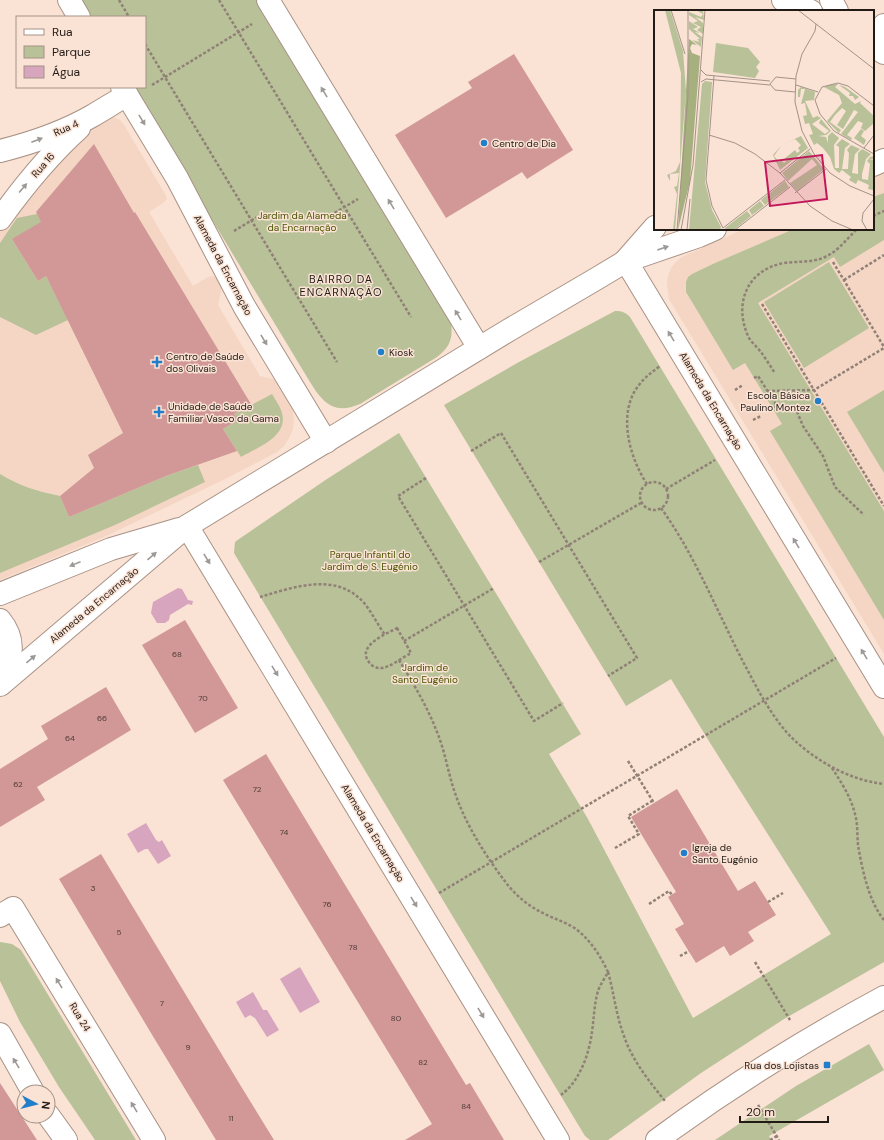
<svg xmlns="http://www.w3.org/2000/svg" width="884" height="1140" font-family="'DM Sans',sans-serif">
	<rect width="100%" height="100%" fill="#fae2d4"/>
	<g fill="#f5d6c4">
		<path d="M 106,117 L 113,117 L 120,120 L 124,125 L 165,194 L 167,199 L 163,203 L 149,212 L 193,286 L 208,277 L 213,276 L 218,279 L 222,287 L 218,305 L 260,376 L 278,380 L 291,401 L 294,419 L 293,429 L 289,438 L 284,446 L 277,452 L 221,481 L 104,537 L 0,580 L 0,231 L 23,199 L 99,119 Z"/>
		<path d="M 884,173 L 884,654 L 669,299 L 667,284 L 668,276 L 671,268 L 676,262 L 682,257 L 744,229 L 873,229 L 873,177 Z"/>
	</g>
	<g fill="#b8c198">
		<path d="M 79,0 L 258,0 L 451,323 C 453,339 450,347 437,357 L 360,404 C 334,415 323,403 310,382 L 132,87 L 145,87 L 145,17 L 90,17 Z"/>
		<path d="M 884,193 L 884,240 L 840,267 L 834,257 L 758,303 L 884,511 L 884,620 L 770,431 L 782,424 L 745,363 L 733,370 L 686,292 L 686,282 L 688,277 L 692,274 L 715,263 L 794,229 L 873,229 L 873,197 Z"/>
		<path d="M 37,214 L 54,246 L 12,239 L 38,281 L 46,276 L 68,320 L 36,335 L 0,317 L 0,243 L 17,218 Z"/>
		<path d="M 829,262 L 869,328 L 804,368 L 764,302 Z"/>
		<path d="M 615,311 C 622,311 625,312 630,317 L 884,737 L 884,962 L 784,1019 L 701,1073 L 608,1140 L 590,1140 L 585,1136 L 234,553 L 235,542 L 239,539 L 327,479 L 399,433 L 581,734 L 549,754 L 588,819 L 693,1018 L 831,934 L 712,746 L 671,679 L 626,706 L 444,405 L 519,362 Z"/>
		<path d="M 884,390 L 884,473 L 847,412 Z"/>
		<path d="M 272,394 C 275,399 279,405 281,410 C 291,436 258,447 241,457 L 223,429 L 238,420 L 234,414 Z"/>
		<path d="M 198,465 L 205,482 L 115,525 L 0,573 L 0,474 C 20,486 36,491 60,496 L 69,517 L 166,476 Z"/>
		<path d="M 0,942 L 12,944 L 21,950 L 136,1140 L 95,1140 L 59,1087 L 20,1022 L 0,981 Z"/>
		<path d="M 869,1044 L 884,1070 L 769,1136 L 771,1140 L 715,1140 L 796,1086 Z"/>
	</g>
	<g fill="#d8a5be">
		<path d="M 178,588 L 182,589 L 188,600 L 193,601 L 192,605 L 188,604 L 170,615 L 169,620 L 165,623 L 157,623 L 151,613 L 153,602 Z"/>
		<path d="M 146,823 L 156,840 L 159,842 L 162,840 L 171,856 L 158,864 L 148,849 L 145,849 L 138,853 L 127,834 Z"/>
		<path d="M 300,967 L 320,1002 L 300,1013 L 280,979 Z"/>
		<path d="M 253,992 L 263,1010 L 267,1010 L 279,1030 L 267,1037 L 255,1018 L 250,1015 L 245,1018 L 236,1002 Z"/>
	</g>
	<g fill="#d19897">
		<path d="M 514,54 L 573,150 L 527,179 L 522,172 L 446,218 L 395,135 L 472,88 L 468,82 Z"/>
		<path d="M 94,144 L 134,213 L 135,212 L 251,404 L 234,414 L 238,420 L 223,429 L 237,451 L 166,476 L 69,517 L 60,496 L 94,468 L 88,455 L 123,433 L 46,276 L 38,281 L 12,239 L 41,222 L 36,212 Z"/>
		<path d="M 185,620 L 238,708 L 195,733 L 142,645 Z"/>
		<path d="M 106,687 L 131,730 L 37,787 L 45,800 L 0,827 L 0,769 L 48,739 L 41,726 Z"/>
		<path d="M 266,754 L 466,1085 L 470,1083 L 504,1140 L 405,1140 L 432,1124 L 223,780 Z"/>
		<path d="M 677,789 L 738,891 L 755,881 L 776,915 L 748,932 L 754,941 L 730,956 L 724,946 L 696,963 L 675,929 L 684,924 L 668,897 L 676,892 L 631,817 Z"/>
		<path d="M 101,854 L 239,1083 L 274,1140 L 216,1140 L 154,1038 L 59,879 Z"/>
		<path d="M 0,1083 L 37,1140 L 0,1140 Z"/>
	</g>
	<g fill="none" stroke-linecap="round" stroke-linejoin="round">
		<g stroke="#a89285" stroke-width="24">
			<g id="minor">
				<path d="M 69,0 L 79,17"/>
				<path d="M 268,0 L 479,348"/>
				<path d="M 783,0 L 811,11"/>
				<path d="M 831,0 L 837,11"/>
				<path d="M 873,36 L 884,25"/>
				<path d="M 873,45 L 884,53"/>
				<path d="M 122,87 L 177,178 L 244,306 L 326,442"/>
				<path d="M 0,151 C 32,143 64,132 92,116 C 104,109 115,102 127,95"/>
				<path d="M 873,165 L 884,160"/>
				<path d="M 0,219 C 23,187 49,155 79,128"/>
				<path d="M 626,260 L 655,227"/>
				<path d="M 626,261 L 884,687"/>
				<path d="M 187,526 L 558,1140"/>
				<path d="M 0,594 L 111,549 L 179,529"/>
				<path d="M 0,620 C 18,642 10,660 1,684"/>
				<path d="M 0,685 L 187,526 L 509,330 L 596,279 L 626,261 L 699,236 L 715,229"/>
				<path d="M 0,916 L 13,908 L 154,1140"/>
				<path d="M 0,1034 L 33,1092"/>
				<path d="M 48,1115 L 66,1140"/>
				<path d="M 657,1140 C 729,1087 806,1039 884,997"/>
			</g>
		</g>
		<g stroke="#908076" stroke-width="2.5" stroke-dasharray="3 2" stroke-linecap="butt">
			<path d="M 119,0 L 129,17"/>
			<path d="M 219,0 L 411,317"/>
			<path d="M 145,44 L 337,362"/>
			<path d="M 152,85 L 252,24"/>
			<path d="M 873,216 L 884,211"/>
			<path d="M 326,218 L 358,199"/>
			<path d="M 234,231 L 262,214"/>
			<path d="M 833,262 L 884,347"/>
			<path d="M 844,280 L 884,255"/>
			<path d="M 762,304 L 884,506"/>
			<path d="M 774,372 C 770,365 765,358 761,352 C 757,347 752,343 749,338 C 733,305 746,270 784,263 C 798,261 812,263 825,257 C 838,251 847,239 857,229"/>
			<path d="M 754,378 L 758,376 L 777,406 L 773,409"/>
			<path d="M 735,390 L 743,385"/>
			<path d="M 767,391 L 814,390 L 884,348"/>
			<path d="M 795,407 L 803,426 L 823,456 L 835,487 L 844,496 L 864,515"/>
			<path d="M 753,420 L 761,416"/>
			<path d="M 471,451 L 501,433 L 637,658 L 608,676"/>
			<path d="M 426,478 L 398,496 L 534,721 L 563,703"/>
			<circle cx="654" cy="496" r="14"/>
			<path d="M 647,484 C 629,457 617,412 639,385 C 645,377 652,372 660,366"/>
			<path d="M 666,489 L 715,460"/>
			<path d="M 661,508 C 697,558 719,617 748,671 C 760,694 773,718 791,737 C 816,761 849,780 884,784"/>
			<path d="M 539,562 L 641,503"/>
			<path d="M 260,597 C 294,587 337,571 365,604 C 372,613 378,625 385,635"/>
			<path d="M 397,628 L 411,653 C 403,657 388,669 380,668 C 376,668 371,666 369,662 C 356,646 386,634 397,628 Z"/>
			<path d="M 404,641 L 494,588"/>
			<path d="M 399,660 C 413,683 427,706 437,732 C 445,751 448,773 455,793 C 465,823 485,855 504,880 C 514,894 528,906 543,913 C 554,919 566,922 576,929 C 591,941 600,955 608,972 C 605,978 600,985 598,991 C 594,1005 594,1018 592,1032 C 589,1054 580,1081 561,1095"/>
			<path d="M 628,761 L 654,803"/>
			<path d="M 832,768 C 841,782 851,797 855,814 C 858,824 857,835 858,845 C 862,869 869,902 884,920"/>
			<path d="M 615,848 L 639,834 L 628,816 L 652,801"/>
			<path d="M 439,893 L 836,658"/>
			<path d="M 768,902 L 783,893"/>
			<path d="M 649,904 L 669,891 L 672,895"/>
			<path d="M 680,956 L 689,951"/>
			<path d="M 755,962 L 790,1020"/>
			<path d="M 608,972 C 614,993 616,1015 624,1036 C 632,1060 649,1081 665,1101"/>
			<path d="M 758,1105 L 779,1140"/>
			<path d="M 770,1140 L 777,1136"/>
		</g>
		<use href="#minor" stroke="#fff" stroke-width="22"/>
	</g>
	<defs><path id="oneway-solid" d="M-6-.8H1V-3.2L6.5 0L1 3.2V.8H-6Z"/></defs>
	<g fill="#9c9896">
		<use href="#oneway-solid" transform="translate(324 92) rotate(-121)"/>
		<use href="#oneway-solid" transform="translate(142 120) rotate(59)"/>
		<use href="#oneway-solid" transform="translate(37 140) rotate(-21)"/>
		<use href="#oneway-solid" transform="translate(23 188) rotate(-50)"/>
		<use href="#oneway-solid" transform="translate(391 204) rotate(-121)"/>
		<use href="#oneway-solid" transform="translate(663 248) rotate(-19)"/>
		<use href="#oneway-solid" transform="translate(458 315) rotate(-121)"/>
		<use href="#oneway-solid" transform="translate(671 336) rotate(-121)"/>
		<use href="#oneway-solid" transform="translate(264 340) rotate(59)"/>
		<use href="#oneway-solid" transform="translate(796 543) rotate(-121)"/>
		<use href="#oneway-solid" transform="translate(152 556) rotate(-40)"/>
		<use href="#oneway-solid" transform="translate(207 559) rotate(59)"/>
		<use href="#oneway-solid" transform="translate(75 564) rotate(158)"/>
		<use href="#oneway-solid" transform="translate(864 654) rotate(-121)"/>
		<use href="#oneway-solid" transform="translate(31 659) rotate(-40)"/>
		<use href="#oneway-solid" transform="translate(275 671) rotate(59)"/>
		<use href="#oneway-solid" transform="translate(414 902) rotate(59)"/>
		<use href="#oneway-solid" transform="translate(59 983) rotate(-121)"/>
		<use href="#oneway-solid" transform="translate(481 1013) rotate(59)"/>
		<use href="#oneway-solid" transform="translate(16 1063) rotate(-121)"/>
		<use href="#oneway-solid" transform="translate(134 1107) rotate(-121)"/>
	</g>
	<g fill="#207eca" stroke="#fae2d4" stroke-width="1.5">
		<circle cx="484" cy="143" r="4"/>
		<circle cx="381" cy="352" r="4"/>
		<path d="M155 356h4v4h4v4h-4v4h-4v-4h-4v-4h4z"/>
		<circle cx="818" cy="401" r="4"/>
		<path d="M157 406h4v4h4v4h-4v4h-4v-4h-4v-4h4z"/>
		<circle cx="684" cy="853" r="4"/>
		<rect x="823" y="1061" width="8" height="8" rx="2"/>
	</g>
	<g text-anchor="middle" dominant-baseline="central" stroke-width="3" stroke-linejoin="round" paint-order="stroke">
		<g font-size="8" fill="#4e3a36">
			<text x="177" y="654">68</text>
			<text x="203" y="698">70</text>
			<text x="102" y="718">66</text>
			<text x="70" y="738">64</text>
			<text x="18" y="784">62</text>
			<text x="257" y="789">72</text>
			<text x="284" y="832">74</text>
			<text x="93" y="888">3</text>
			<text x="327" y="904">76</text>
			<text x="119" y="932">5</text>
			<text x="353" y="947">78</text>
			<text x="162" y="1003">7</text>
			<text x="396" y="1018">80</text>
			<text x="188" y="1047">9</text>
			<text x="423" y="1062">82</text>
			<text x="466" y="1106">84</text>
			<text x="231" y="1118">11</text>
		</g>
		<g font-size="10" fill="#221a15" stroke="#fae2d4">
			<text transform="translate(66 128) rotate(-24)">Rua 4</text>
			<text transform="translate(43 165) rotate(-49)">Rua 16</text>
			<text transform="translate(223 265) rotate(62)">Alameda da Encarnação</text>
			<text transform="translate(711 401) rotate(59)">Alameda da Encarnação</text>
			<text transform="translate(94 605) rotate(-40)">Alameda da Encarnação</text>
			<text transform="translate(373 833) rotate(59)">Alameda da Encarnação</text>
			<text transform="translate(80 1017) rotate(59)">Rua 24</text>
		</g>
		<g font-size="10" fill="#221a15" stroke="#fae2d4" text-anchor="start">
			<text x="492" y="143">Centro de Dia</text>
			<text x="389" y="352">Kiosk</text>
			<text x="166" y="356">Centro de Saúde<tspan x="166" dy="12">dos Olivais</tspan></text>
			<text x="810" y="395" text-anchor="end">Escola Básica<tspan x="810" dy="12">Paulino Montez</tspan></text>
			<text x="168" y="406">Unidade de Saúde<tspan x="168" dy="12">Familiar Vasco da Gama</tspan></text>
			<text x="692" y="847">Igreja de<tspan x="692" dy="12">Santo Eugénio</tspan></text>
			<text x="819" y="1065" text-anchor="end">Rua dos Lojistas</text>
		</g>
		<g font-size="10" fill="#4a5500" stroke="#fae2d4">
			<text x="302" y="215">Jardim da Alameda<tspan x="302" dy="12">da Encarnação</tspan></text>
			<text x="370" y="554">Parque Infantil do<tspan x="370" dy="12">Jardim de S. Eugénio</tspan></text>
			<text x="425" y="667">Jardim de<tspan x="425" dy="12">Santo Eugénio</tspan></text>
		</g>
		<g font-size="11" letter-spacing="1" fill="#221a15" stroke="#fae2d4">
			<text x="341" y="279">BAIRRO DA<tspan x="341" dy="13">ENCARNAÇÃO</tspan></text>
		</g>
	</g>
	<g transform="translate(654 10)">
		<rect width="220" height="220" fill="#fae2d4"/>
		<path d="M 11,0 L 16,0 L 29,41 L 32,81 L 21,220 L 19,220 L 23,184 L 20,177 L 23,176 L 25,163 L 16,164 L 16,171 L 13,165 L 22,161 L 26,152 L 27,63 ZM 42,0 L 49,0 L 50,10 L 41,7 L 49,13 L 49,24 L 43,20 L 47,17 L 39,13 L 44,11 L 35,5 L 35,2 L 47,7 L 49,4 ZM 35,11 L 44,17 L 39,19 L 46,23 L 41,22 L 48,27 L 47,37 L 38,30 L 46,32 L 43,29 L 46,29 L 35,19 ZM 62,33 L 94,38 L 106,52 L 102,57 L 105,61 L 101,68 L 59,62 ZM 51,71 L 58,72 L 51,172 L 58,200 L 67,217 L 66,220 L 35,220 L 48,74 ZM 178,74 L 184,74 L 181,77 L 201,94 L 207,91 L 206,93 L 220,106 L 220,113 L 211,121 L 207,118 L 209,113 L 204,111 L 193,125 L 198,128 L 197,130 L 187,124 L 204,102 L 200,100 L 189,119 L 183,115 L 192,101 L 188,98 L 181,105 L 176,112 L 187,120 L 185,123 L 173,111 L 188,93 L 185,85 L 170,77 ZM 185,75 L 191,77 L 205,87 L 201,90 L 199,86 L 195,86 L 196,83 ZM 147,77 L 161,82 L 160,90 L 151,91 L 159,108 L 163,106 L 167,108 L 158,114 L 171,124 L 175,121 L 165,113 L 167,109 L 177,121 L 172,125 L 164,126 L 172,127 L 174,133 L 174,126 L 178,122 L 185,128 L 180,135 L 181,158 L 185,158 L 185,137 L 182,135 L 188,129 L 196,134 L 191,138 L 188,159 L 194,159 L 195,143 L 193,140 L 197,135 L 206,139 L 201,144 L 198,163 L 204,164 L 204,143 L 208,139 L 217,144 L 212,149 L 208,164 L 208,169 L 214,170 L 216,154 L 213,151 L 216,147 L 220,146 L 219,149 L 215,149 L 220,150 L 219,180 L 214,179 L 215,175 L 204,170 L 202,174 L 195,170 L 197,167 L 188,160 L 185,163 L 180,159 L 176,147 L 169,138 L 163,133 L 160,135 L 155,125 L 159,124 L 155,113 L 151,114 L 149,106 L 153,105 L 151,93 L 147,94 L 151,79 L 147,79 L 146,87 L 144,87 L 144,80 ZM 207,119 L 210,121 L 207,126 L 212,130 L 210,135 L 200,128 ZM 147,126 L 154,138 L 126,160 L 119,145 L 127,136 L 120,146 L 125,152 L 127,150 L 130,153 L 136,148 L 132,151 L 130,149 L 141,140 L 143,143 L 146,141 L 144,138 L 147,135 L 141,129 L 130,134 ZM 155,141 L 170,159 L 143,181 L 136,173 L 163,155 L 158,149 L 134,171 L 128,163 ZM 131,171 L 135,177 L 111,195 L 107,190 ZM 106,191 L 110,196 L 98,205 L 95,200 ZM 93,201 L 97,206 L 80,220 L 72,220 L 71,218 Z" fill="#b8c198"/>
		<path d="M 35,29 L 43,35 L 38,34 L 36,38 L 38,43 L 46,46 L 36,171 L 24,220 Z" fill="#a6b07f"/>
		<path fill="none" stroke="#a49288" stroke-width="1" d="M 17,0 L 31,44M 144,0 L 220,59M 162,14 L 161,21 L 148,44 L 142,66 L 141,92 L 148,121 L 160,144 L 176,163 L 196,176 L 220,186M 47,60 L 52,65 L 116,71M 60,66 L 52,170 L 58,196 L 69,218M 47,72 L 52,69 L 116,75M 142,75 L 164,82M 141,82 L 121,80 L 116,74 L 122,67 L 142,69M 220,96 L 194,76 L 184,73 L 168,77 L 161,90 L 166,104 L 180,121 L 220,144M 55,125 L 81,133 L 101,144 L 126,163 L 156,196 L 178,211 L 199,220M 210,138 L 220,125M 126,163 L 156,139M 141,183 L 172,159M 69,218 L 131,170M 23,220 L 34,86 L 34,0M 27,220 L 39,155 L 51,0M 33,220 L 36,189M 81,220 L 136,177M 213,220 L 208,211 L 209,203 L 220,189"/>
		<path fill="#c2185b" fill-opacity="0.15" stroke="#c2185b" stroke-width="2" d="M 168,145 L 173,189 L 116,196 L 111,152 Z"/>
		<rect width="220" height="220" fill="none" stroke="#221a15" stroke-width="2"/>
	</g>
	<rect x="16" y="16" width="130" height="72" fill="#fae2d4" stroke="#a49288"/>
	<rect x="24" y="29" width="20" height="6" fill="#ffffff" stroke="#a49288"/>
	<text x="52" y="36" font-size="12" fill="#221a15">Rua</text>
	<rect x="24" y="46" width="20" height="12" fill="#b8c198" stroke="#a49288"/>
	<text x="52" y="56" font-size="12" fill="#221a15">Parque</text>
	<rect x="24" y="66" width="20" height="12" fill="#d8a5be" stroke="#a49288"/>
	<text x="52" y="76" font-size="12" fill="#221a15">Água</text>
	<g transform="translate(36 1104) rotate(97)"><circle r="19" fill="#fae2d4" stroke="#a49288"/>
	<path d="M0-3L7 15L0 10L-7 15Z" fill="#207eca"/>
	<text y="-6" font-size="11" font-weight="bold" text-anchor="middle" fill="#221a15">N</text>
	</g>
	<path d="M740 1116v6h88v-6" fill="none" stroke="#221a15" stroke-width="2"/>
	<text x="746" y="1116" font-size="12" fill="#221a15" stroke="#fae2d4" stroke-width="3" paint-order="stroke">20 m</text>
</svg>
